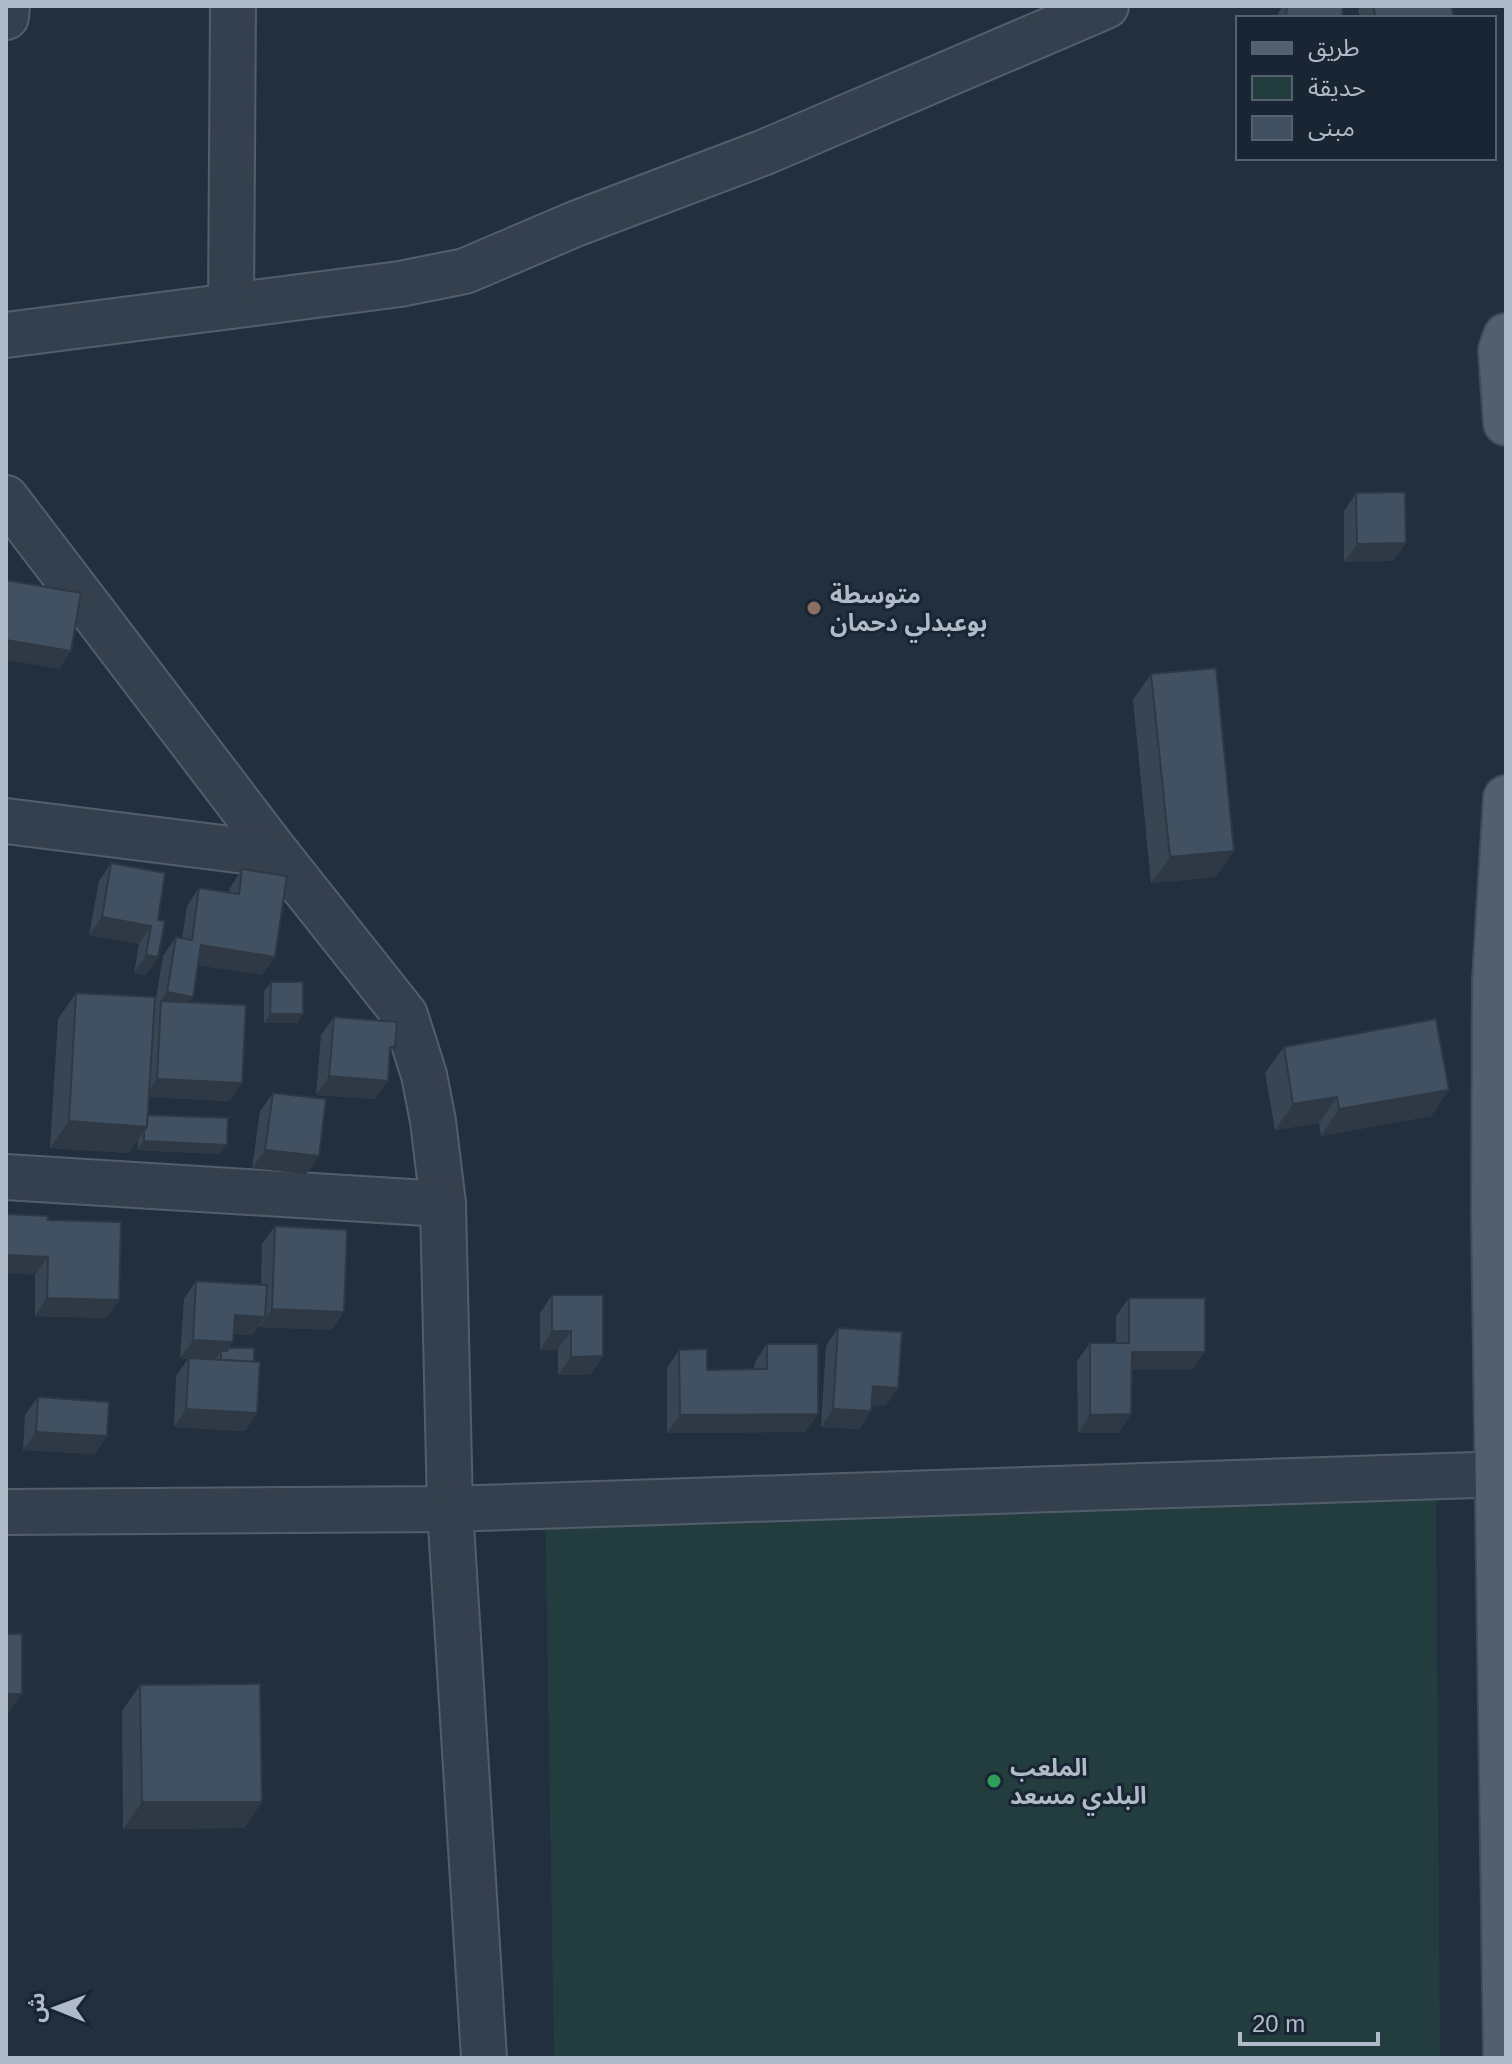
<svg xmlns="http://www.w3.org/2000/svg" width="1512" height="2064" font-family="Arial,'Noto Sans Arabic',sans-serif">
	<rect width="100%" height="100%" fill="#212f3e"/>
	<path fill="#233d3f" d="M 1436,1492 L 1440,2058 L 554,2058 L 545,1504 Z"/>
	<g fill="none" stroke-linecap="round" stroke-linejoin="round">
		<g stroke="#535e6c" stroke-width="48">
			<g id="minor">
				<path d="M 6,17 L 7,6"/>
				<path d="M 231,306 L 400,284 L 465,271 L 575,224 L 765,152 L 1106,6"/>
				<path d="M 6,335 L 231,306 L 233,6"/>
				<path d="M 6,498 L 278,855"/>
				<path d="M 6,821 L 278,855 L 405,1015 L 424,1075 L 433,1121 L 443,1204"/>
				<path d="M 6,1177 L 443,1204 L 450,1509 L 6,1512"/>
				<path d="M 484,2058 L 450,1509 L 1506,1474"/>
			</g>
		</g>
		<g stroke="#414c5a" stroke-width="48">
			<g id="major">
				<path d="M 1506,336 L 1501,350 L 1506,423"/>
				<path d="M 1506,2058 L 1494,1215 L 1495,980 L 1506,798"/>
			</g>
		</g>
		<use href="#minor" stroke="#35404e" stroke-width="44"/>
		<use href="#major" stroke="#525f6e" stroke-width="44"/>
	</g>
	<g fill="#384654">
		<path d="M 1283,6 L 1343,6 L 1342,18 L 1275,18 Z"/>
		<path d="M 1361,6 L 1451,6 L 1454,18 L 1360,18 L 1358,10 Z"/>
		<path d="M 1356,493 L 1406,543 L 1393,561 L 1344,562 L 1344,511 Z"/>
		<path d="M 1151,674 L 1216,877 L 1151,883 L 1133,700 Z"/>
		<path d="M 111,863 L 158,920 L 158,957 L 146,975 L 134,973 L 139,944 L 89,935 L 99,881 Z"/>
		<path d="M 242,869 L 262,975 L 198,965 L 193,997 L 189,1002 L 230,1101 L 149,1097 L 148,1115 L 220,1154 L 137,1150 L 138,1140 L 129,1153 L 50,1148 L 58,1019 L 76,993 L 154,1010 L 163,956 L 176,937 L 182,939 L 187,906 L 199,888 L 229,892 L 230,888 Z"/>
		<path d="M 271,982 L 297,1023 L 264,1023 L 264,991 Z"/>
		<path d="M 334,1017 L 395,1047 L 390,1054 L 375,1099 L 316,1095 L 321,1035 Z"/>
		<path d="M 1284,1047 L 1449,1090 L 1431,1116 L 1321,1136 L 1319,1123 L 1275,1130 L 1265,1073 Z"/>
		<path d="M 273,1093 L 319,1156 L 306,1174 L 252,1168 L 260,1111 Z"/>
		<path d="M 48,1220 L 119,1300 L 106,1318 L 35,1316 L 35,1275 Z"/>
		<path d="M 275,1226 L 332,1330 L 259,1327 L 259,1325 L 252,1335 L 234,1334 L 229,1348 L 257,1413 L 245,1431 L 174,1427 L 176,1376 L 188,1359 L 180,1358 L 184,1299 L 196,1281 L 261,1284 L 262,1244 Z"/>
		<path d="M 552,1295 L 603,1356 L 590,1375 L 558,1375 L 558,1349 L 540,1350 L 540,1313 Z"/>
		<path d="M 1129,1298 L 1192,1370 L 1132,1370 L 1131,1414 L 1119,1433 L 1078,1433 L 1077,1361 L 1090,1343 L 1116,1343 L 1116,1316 Z"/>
		<path d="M 838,1328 L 886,1406 L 872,1405 L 871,1411 L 859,1429 L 821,1427 L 826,1346 Z"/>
		<path d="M 767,1344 L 805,1432 L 667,1433 L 667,1368 L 679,1350 L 707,1370 L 754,1369 L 755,1362 Z"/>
		<path d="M 38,1397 L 107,1436 L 94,1454 L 23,1450 L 25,1415 Z"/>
		<path d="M 140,1685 L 262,1802 L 244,1828 L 123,1829 L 122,1711 Z"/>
	</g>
	<g fill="#2e3945">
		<path d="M 1406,543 L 1393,561 L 1344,562 L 1357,544 Z"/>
		<path d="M 6,640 L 71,651 L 59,669 L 6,660 Z"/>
		<path d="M 1234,851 L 1216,877 L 1151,883 L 1170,857 Z"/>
		<path d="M 102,917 L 151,926 L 139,944 L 89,935 Z"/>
		<path d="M 201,945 L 275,957 L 262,975 L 188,964 Z"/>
		<path d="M 146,955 L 158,957 L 146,975 L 134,973 Z"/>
		<path d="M 167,992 L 193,997 L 180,1015 L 161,1001 Z"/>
		<path d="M 270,1014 L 303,1014 L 297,1023 L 264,1023 Z"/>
		<path d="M 329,1076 L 388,1081 L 375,1099 L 316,1095 Z"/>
		<path d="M 157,1079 L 242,1083 L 230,1101 L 144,1097 Z"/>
		<path d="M 1449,1090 L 1431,1116 L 1321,1136 L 1339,1109 Z"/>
		<path d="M 1337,1097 L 1319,1123 L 1275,1130 L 1293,1104 Z"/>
		<path d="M 69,1121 L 147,1127 L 129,1153 L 50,1148 Z"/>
		<path d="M 144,1141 L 227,1145 L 220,1154 L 137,1150 Z"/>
		<path d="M 265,1150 L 319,1156 L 306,1174 L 252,1168 Z"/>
		<path d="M 6,1255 L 48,1257 L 35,1275 L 6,1273 Z"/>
		<path d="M 47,1298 L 119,1300 L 106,1318 L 35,1316 Z"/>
		<path d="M 272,1309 L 344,1312 L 332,1330 L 259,1327 Z"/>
		<path d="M 235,1315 L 265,1317 L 252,1335 L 222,1333 Z"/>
		<path d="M 552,1331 L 571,1331 L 558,1349 L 540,1350 Z"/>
		<path d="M 193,1340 L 233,1342 L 221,1360 L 221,1351 L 215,1360 L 180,1358 Z"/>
		<path d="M 1132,1352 L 1205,1352 L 1192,1370 L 1119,1370 Z"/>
		<path d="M 603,1356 L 590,1375 L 558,1375 L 571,1357 Z"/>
		<path d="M 873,1386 L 898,1388 L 886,1406 L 860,1405 Z"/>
		<path d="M 186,1409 L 257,1413 L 245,1431 L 174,1427 Z"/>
		<path d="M 833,1409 L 871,1411 L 859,1429 L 821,1427 Z"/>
		<path d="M 818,1414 L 805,1432 L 667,1433 L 680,1415 Z"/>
		<path d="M 1131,1414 L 1119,1433 L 1078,1433 L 1090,1415 Z"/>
		<path d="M 36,1432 L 107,1436 L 94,1454 L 23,1450 Z"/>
		<path d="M 6,1694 L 22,1694 L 6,1717 Z"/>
		<path d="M 142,1802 L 262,1802 L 244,1828 L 123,1829 Z"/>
	</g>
	<g fill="#415162" stroke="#2e3945" stroke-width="2">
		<path d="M 1287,6 L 1343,6 L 1342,18 L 1286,18 Z"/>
		<path d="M 1373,6 L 1451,6 L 1454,18 L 1376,18 Z"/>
		<path d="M 1405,492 L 1406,543 L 1357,544 L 1356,493 Z"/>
		<path d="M 6,580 L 81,593 L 71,651 L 6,640 Z"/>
		<path d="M 1216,668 L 1234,851 L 1170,857 L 1151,674 Z"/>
		<path d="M 111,863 L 165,873 L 158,920 L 165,921 L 158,957 L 146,955 L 151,926 L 102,917 Z"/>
		<path d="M 242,869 L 287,876 L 275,957 L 201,945 L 193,997 L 167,992 L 176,937 L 192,940 L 199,888 L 239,894 Z"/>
		<path d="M 271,982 L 303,982 L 303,1014 L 270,1014 Z"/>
		<path d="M 76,993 L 155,997 L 147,1127 L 69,1121 Z"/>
		<path d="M 161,1001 L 246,1005 L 242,1083 L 157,1079 Z"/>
		<path d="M 334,1017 L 397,1022 L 395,1047 L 390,1047 L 388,1081 L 329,1076 Z"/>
		<path d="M 1436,1019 L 1449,1090 L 1339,1109 L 1337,1097 L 1293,1104 L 1284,1047 Z"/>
		<path d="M 273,1093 L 326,1099 L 319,1156 L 265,1150 Z"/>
		<path d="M 148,1115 L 228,1118 L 227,1145 L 144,1141 L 144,1131 L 147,1127 Z"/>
		<path d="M 6,1214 L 48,1216 L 48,1220 L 121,1222 L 119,1300 L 47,1298 L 48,1257 L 6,1255 Z"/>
		<path d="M 275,1226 L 347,1230 L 344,1312 L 272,1309 Z"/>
		<path d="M 196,1281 L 267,1285 L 265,1317 L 235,1315 L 233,1342 L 193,1340 Z"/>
		<path d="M 552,1295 L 603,1295 L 603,1356 L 571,1357 L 571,1331 L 552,1331 Z"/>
		<path d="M 1129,1298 L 1205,1298 L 1205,1352 L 1132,1352 L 1131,1414 L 1090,1415 L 1090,1343 L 1129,1343 Z"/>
		<path d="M 838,1328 L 902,1332 L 898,1388 L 873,1386 L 871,1411 L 833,1409 Z"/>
		<path d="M 767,1344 L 818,1344 L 818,1414 L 680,1415 L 679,1350 L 707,1349 L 707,1370 L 767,1369 Z"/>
		<path d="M 229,1348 L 254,1348 L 254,1362 L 221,1360 L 221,1351 L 227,1351 Z"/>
		<path d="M 189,1358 L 260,1362 L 257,1413 L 186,1409 Z"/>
		<path d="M 38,1397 L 109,1402 L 107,1436 L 36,1432 Z"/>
		<rect x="6" y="1634" width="16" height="60"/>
		<path d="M 260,1684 L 262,1802 L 142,1802 L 140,1685 Z"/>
	</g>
	<circle fill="#8d6e63" stroke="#1a2533" stroke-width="3" cx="814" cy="608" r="8"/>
	<circle fill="#2e9e5b" stroke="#1a2533" stroke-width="3" cx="994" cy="1781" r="8"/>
	<g text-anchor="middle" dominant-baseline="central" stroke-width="6" stroke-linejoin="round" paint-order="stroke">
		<g font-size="24" font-weight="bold" fill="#b0bbc9" stroke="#1a2533" text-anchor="start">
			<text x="830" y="594">متوسطة<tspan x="830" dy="28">بوعبدلي دحمان</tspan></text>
			<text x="1010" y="1767">الملعب<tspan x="1010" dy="28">البلدي مسعد</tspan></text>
		</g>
	</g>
	<rect width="1512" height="2064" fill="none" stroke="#b0bbc9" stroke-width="16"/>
	<rect x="1236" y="16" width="260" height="144" fill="#1a2533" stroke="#56616f" stroke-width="2"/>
	<rect x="1252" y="42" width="40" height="12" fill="#525f6e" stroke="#56616f" stroke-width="2"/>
	<text x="1308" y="56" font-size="24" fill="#b0bbc9">طريق</text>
	<rect x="1252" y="76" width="40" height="24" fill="#233d3f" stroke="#56616f" stroke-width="2"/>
	<text x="1308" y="96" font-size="24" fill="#b0bbc9">حديقة</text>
	<rect x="1252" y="116" width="40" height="24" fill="#415162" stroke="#56616f" stroke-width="2"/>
	<text x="1308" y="136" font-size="24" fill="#b0bbc9">مبنى</text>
	<g transform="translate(56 2008) rotate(271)" stroke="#1a2533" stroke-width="6" paint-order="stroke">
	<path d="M0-6L14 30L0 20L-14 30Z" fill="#b0bbc9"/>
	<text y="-12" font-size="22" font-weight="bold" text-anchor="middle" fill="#b0bbc9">ش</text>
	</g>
	<path d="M1240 2032v12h138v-12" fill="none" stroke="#b0bbc9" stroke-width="4"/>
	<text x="1252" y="2032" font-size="24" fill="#b0bbc9" stroke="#1a2533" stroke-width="6" paint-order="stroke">20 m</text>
</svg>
